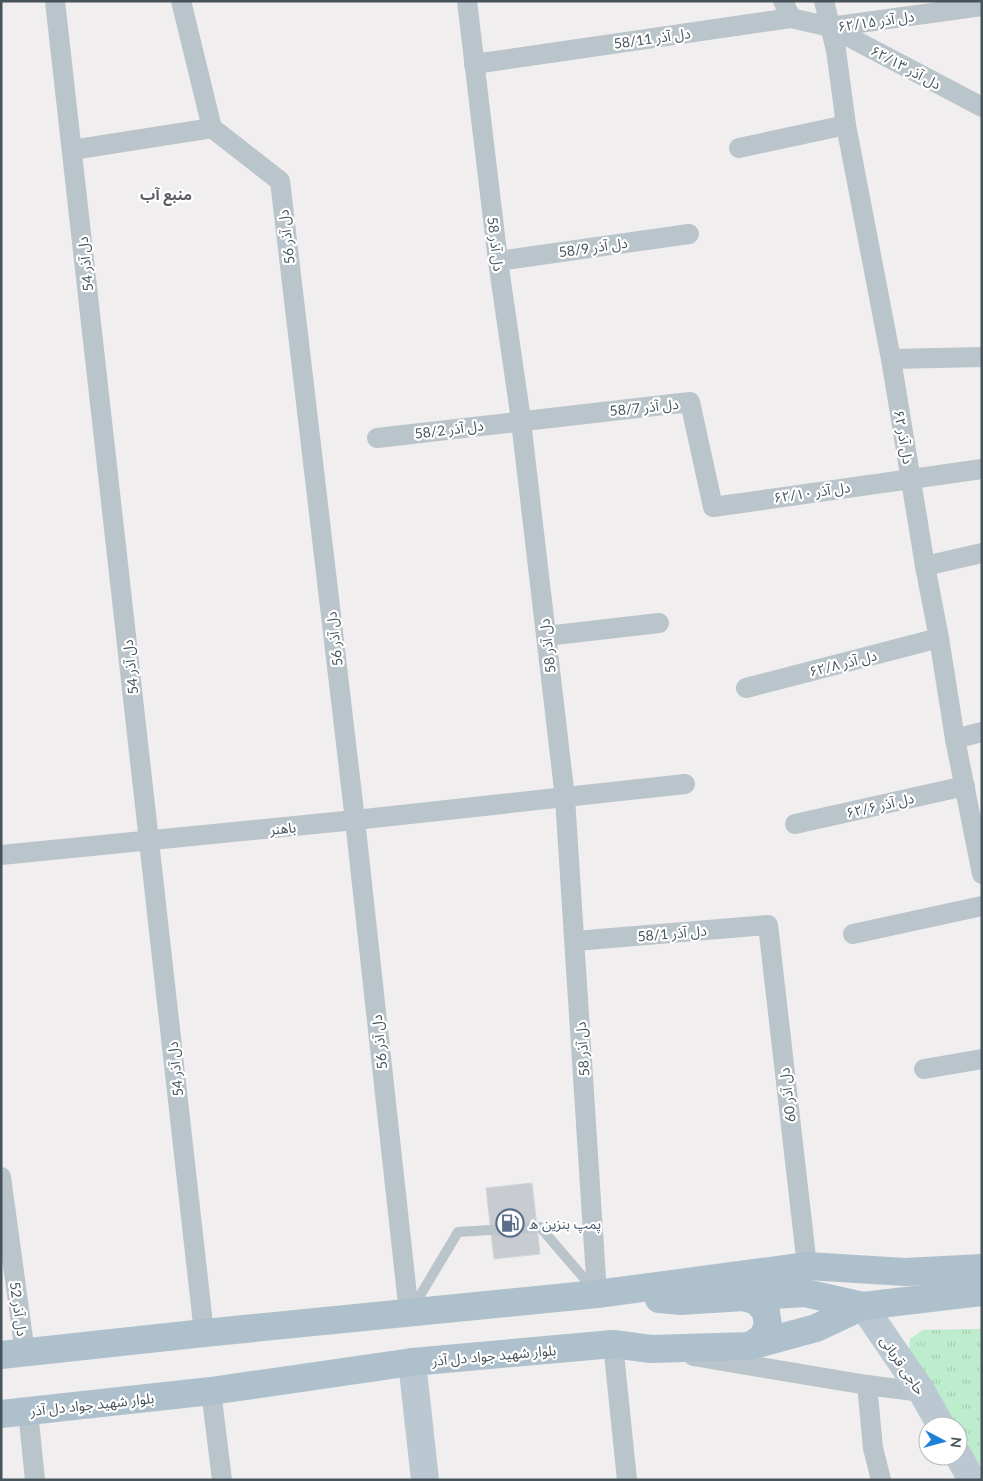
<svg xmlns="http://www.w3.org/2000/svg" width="983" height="1481" font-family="Lato,'Noto Sans Arabic',sans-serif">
	<defs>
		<pattern id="grass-tufts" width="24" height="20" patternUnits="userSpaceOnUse" patternTransform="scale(1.25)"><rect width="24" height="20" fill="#bdedcc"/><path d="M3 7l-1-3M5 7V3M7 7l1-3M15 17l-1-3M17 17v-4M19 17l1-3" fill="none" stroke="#a4cdb1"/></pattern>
	</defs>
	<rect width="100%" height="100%" fill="#f0eeee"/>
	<path fill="url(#grass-tufts)" d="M 982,1329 L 982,1468 L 958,1430 L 958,1426 L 955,1426 L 909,1351 L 910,1339 L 923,1330 Z"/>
	<path fill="#c8ccd1" stroke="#d2d5d9" d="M 532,1183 L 540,1254 L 494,1259 L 486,1188 Z"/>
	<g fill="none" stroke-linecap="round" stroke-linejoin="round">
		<path stroke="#bac4cb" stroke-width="10" d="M 412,1309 L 458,1232 L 540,1227 L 595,1291"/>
		<g stroke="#bac4cb" stroke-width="20">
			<path d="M 55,1 L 204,1333"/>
			<path d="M 181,1 L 212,128 L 280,181 L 355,820 L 409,1313"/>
			<path d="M 467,1 L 498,261 L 520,413 L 565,798 L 597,1294"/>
			<path d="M 783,1 L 791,18"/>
			<path d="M 824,1 L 836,50 L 846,125 L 891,359 L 925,566 L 939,638 L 955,739 L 982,874"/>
			<path d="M 830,27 L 982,6"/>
			<path d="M 474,64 L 791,18 L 830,27 L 982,107"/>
			<path d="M 739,148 L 846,125"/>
			<path d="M 72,150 L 212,128"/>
			<path d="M 498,261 L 689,234"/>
			<path d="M 891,359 L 982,357"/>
			<path d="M 377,438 L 690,402 L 713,507 L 982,469"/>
			<path d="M 925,566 L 982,553"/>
			<path d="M 546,636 L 659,623"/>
			<path d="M 746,688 L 939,638"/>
			<path d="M 955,739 L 982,732"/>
			<path d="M 795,824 L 965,786"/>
			<path d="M 1,855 L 355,820 L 685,784"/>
			<path d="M 853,934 L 982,906"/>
			<path d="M 575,941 L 768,925 L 807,1266"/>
			<path d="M 924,1069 L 982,1059"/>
			<path d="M 1,1177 L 25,1353"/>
			<path d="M 613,1344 L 627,1480"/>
			<path d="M 693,1356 L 867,1385 L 922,1392"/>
			<path d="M 867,1385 L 873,1448 L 881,1480"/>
			<path d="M 211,1391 L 222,1480"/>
			<path d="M 28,1411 L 35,1480"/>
		</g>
		<g stroke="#bcc8d1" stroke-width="28">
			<path d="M 863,1306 L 922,1392 L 941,1426"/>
			<path d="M 412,1362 L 425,1480"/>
			<path d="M 958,1455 L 972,1480"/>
		</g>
		<g stroke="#aec0cc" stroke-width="28">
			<path d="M 744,1297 L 757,1301 L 766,1312 L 768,1326 L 762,1338 L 750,1346"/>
			<path d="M 659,1299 L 681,1301 L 805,1293 L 863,1306"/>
			<path d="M 1,1355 L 204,1333 L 597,1294 L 807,1266 L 905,1272 L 982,1268"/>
			<path d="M 1,1414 L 211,1391 L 412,1362 L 613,1344 L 651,1349 L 750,1346 L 816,1328 L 863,1306 L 982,1292"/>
		</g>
	</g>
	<defs>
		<g id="fuel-ring" transform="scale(1.4375)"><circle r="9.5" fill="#fff" stroke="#5c6f8a" stroke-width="1.5"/><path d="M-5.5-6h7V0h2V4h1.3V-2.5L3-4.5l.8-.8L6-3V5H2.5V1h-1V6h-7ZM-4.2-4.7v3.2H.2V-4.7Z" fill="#5c6f8a"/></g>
	</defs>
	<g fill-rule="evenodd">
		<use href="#fuel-ring" x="510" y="1223"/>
	</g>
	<g text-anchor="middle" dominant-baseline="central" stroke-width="4.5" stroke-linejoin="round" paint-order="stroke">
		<g font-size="14" fill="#47535b" stroke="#fff">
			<text transform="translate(876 21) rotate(-8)">دل آذر ۶۲/۱۵</text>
			<text transform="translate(652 38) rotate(-8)">دل آذر 58/11</text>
			<text transform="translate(906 67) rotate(28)">دل آذر ۶۲/۱۳</text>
			<text transform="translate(286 237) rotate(-97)">دل آذر 56</text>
			<text transform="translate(496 244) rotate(83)">دل آذر 58</text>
			<text transform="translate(593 247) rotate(-8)">دل آذر 58/9</text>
			<text transform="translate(85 264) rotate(-96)">دل آذر 54</text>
			<text transform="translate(644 407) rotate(-6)">دل آذر 58/7</text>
			<text transform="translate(449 429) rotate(-7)">دل آذر 58/2</text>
			<text transform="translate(904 437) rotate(80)">دل آذر ۶۲</text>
			<text transform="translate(812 492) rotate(-8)">دل آذر ۶۲/۱۰</text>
			<text transform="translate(334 639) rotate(-97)">دل آذر 56</text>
			<text transform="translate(547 646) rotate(-97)">دل آذر 58</text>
			<text transform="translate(843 663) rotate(-14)">دل آذر ۶۲/۸</text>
			<text transform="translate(130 667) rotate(-96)">دل آذر 54</text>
			<text transform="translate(880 805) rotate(-13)">دل آذر ۶۲/۶</text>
			<text transform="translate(283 828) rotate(-6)">باهنر</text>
			<text transform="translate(672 933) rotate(-5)">دل آذر 58/1</text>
			<text transform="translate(379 1042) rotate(-96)">دل آذر 56</text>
			<text transform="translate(582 1049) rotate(-94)">دل آذر 58</text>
			<text transform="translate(175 1069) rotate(-96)">دل آذر 54</text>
			<text transform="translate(787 1095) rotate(-97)">دل آذر 60</text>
			<text transform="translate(19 1309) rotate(82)">دل آذر 52</text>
			<text transform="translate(494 1355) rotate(-5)">بلوار شهید جواد دل آذر</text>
			<text transform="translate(903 1365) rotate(56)">حاجی قربانی</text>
			<text transform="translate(92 1404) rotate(-6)">بلوار شهید جواد دل آذر</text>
		</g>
		<g font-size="14" fill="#4e5e75" stroke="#fff" text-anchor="start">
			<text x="529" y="1223">پمپ بنزین ه</text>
		</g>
		<g font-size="15" font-weight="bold" fill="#5b5f63" stroke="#fff">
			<text x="166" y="194">منبع آب</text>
		</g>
	</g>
	<rect width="983" height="1481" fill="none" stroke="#47535b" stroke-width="5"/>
	<g transform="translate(943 1441) rotate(96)"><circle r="24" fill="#ffffff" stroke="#b5babd"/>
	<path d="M0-4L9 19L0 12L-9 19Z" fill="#1f80da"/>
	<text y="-8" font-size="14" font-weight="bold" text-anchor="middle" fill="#47535b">N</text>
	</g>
</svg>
